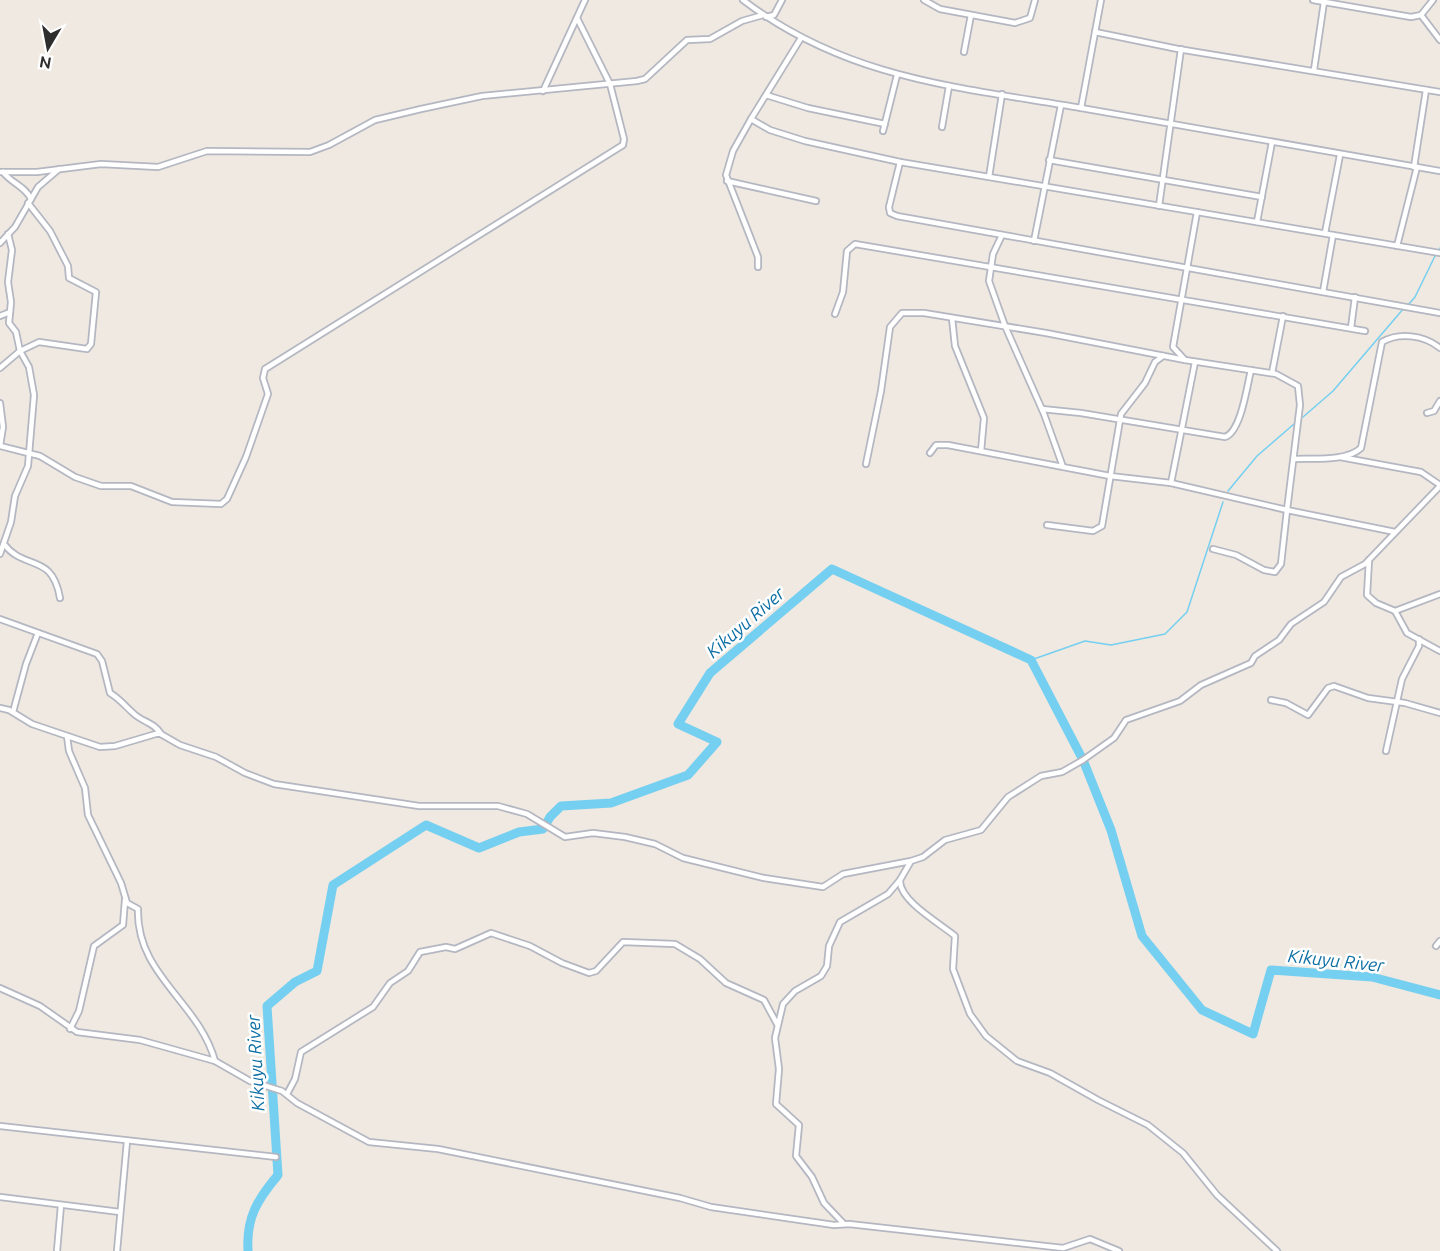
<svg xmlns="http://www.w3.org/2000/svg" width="1440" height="1251" font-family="Ubuntu,sans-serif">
	<rect width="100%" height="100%" fill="#efe9e1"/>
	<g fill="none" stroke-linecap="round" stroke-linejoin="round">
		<g stroke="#75cff0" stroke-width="1.5">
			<path d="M 1440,249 L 1440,248"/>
			<path d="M 1408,305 L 1415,297 L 1435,256"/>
			<path d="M 1303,417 L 1333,391 L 1404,308"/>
			<path d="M 1228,491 L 1257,456 L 1294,424"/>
			<path d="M 1031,660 L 1085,641 L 1111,645 L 1165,634 L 1187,612 L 1223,502"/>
		</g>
		<path stroke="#75cff0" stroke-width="9" d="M 248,1251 C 246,1218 257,1200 278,1175 L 267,1006 L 295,982 L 317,971 L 333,885 L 426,825 L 479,848 L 519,832 L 543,829 L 550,817 L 561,806 L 611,803 L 688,775 L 717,742 L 678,724 L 710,673 L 832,569 L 1031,660 L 1083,760 L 1111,830 L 1142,936 L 1202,1010 L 1253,1034 L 1271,970 L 1372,977 L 1440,995"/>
		<g stroke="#b4b7c1" stroke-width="8">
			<g id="minor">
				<path d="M 743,0 C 847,79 957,87 1081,108"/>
				<path d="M 924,0 L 940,9 L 1015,23 L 1030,18 L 1035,0"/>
				<path d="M 1101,0 L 1081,108 L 1440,171"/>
				<path d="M 1313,0 L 1411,17 L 1421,15 L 1433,0"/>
				<path d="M 1421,15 L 1440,40"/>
				<path d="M 766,17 L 774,15 L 782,0"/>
				<path d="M 1095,32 L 1178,49 L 1440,92"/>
				<path d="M 801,38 L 751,119 L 770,130 L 805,141 L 900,162 L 1440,253"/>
				<path d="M 964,52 L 971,15"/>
				<path d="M 1314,70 L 1324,2"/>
				<path d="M 543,91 L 585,0"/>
				<path d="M 766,95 L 808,108 L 885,124"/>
				<path d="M 751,119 L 733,151 L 726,175 L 758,257 L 758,267"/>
				<path d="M 942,127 L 949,86"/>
				<path d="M 883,131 L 897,75"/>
				<path d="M 1049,160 L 1262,197"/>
				<path d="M 900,162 L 889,207 L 890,213 L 897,216 L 1440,313"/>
				<path d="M 1414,167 L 1426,90"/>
				<path d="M 0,172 L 37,172 L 101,164 L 158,167 L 207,151 L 310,152 L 329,145 L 375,120 L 421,109 L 482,96 L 637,81 L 645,79 L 687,40 L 710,39 L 742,21 L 763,15"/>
				<path d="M 3,172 C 11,183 25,186 31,199"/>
				<path d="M 989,177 L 1002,94"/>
				<path d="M 727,181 L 816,201"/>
				<path d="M 1159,206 L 1181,49"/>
				<path d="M 1197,212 L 1173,347 L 1185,360 L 1276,374 L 1298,386 L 1300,405 L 1287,510 L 1395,532"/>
				<path d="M 1257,222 L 1272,142"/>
				<path d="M 1325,233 L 1340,155"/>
				<path d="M 1002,235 L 993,254 L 989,281 L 1005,326 L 1044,414 L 1063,467"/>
				<path d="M 1034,241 L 1061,105"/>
				<path d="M 0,243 L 15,227 L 38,187 L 59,169"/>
				<path d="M 1397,246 L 1417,167"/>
				<path d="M 1323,292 L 1333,235"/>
				<path d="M 835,314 L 843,292 L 847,251 L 855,244 L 1365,331"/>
				<path d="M 0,316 L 10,312"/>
				<path d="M 952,318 L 955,346 L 984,418 L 981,451"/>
				<path d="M 1351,328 L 1355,297"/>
				<path d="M 0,368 L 20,351 L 39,342 L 87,349 L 91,344 L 96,292 L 69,278 L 68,266 L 50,231 L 28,203"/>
				<path d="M 1272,373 L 1283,316"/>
				<path d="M 0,403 L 3,427 L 0,446 L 40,456 L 75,477 L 101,486 L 131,486 L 172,502 L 221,504 L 227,499 L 246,457 L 268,394 L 263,378 L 265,369 L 623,145 L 624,139 L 610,84 L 577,18"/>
				<path d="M 1042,409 L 1081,413 L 1225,437 C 1241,432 1247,386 1251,370"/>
				<path d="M 1427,413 L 1434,411 L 1440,401"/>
				<path d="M 930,453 L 936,445 L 948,445 L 1110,476 L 1171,483 L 1287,510 L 1281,564 L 1275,572 L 1264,570 L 1236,555 L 1213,549"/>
				<path d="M 1340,457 L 1421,472 L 1440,485"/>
				<path d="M 1294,459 C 1313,458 1346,462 1361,448 L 1382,342 C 1399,332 1424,335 1440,348"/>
				<path d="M 866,464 L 881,391 L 890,327 L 902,313 L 924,313 L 1046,333 L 1185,360"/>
				<path d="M 1171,483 L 1195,362"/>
				<path d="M 1047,525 L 1093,531 L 1102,526 L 1121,414 L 1145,383 L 1155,362 L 1163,356"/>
				<path d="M 4,544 C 24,571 52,552 60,598"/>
				<path d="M 0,554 L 11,522 L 15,496 L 28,466 L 34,395 L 29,367 L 20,351 L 16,332 L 9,323 L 11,302 L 8,282 L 12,250 L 8,234"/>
				<path d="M 1369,560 L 1367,595 L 1376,603 L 1395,611 L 1407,633 L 1440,651"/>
				<path d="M 1395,611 L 1440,594"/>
				<path d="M 0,619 L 97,654 L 102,661 L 110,693 C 120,699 125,706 133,713 C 142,722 154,722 161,734"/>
				<path d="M 1271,700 L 1286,703 L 1308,715 L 1328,688 L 1334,686 L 1368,698 L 1405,703 L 1440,713"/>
				<path d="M 0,708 L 9,710 L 32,724 L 100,747 L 115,746 L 159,733 L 180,745 L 216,757 L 245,773 L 274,784 L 419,806 L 498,806 L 527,814 L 565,837 L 593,833 L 625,837 L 655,844 L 683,858 L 764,878 L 823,887 L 843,874 L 911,861"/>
				<path d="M 13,712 L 26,664 L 38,633"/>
				<path d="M 67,736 L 69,751 L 85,788 L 88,815 L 121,883 L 127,903 L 138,909 C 136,975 199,1002 215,1061"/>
				<path d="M 1386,751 L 1402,679 L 1419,646 L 1419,639"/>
				<path d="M 1436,946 L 1440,941"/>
				<path d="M 0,988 L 40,1006 L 77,1032 L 140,1040 L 215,1061 L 250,1081 L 282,1091 L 297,1103 L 369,1142 L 438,1149 L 680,1198 L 711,1207 L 834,1225 L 849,1224 L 1063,1248 L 1090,1239 L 1119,1251"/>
				<path d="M 70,1029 L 79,1011 L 94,946 L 123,925 L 125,900"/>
				<path d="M 287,1094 L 295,1079 L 301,1052 L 373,1007 L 390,983 L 408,971 L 420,952 L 446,947 L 455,949 L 491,933 L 530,946 L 562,963 L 589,973 L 596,971 L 623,942 L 675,944 L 700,959 L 726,983 L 764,1000 L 777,1024"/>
				<path d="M 0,1126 L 276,1157"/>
				<path d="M 0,1197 L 120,1212"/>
				<path d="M 844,1224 L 824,1203 L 812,1177 L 796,1156 L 799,1125 L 776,1104 L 779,1069 L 775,1038 L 783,1004 L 795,991 L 821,976 L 827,966 L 829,946 L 840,922 L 888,894 L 900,880"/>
				<path d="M 57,1251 L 61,1205"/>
				<path d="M 117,1251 L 127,1141"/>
				<path d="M 1277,1251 L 1217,1195 L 1183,1153 L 1148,1125 L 1098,1100 L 1050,1073 L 1017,1061 L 986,1036 L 970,1014 L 953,969 L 955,936 C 941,924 899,901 900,880 L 911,861 L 923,857 L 945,840 L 981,830 L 1008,797 L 1041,776 L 1062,772 L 1083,760 L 1114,738 L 1126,720 L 1180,701 L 1201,685 L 1251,663 L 1255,656 L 1279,640 L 1291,624 L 1324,602 L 1341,577 L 1365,564 L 1440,486"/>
			</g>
		</g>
		<use href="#minor" stroke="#fff" stroke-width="4.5"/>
	</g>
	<g text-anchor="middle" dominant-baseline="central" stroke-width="5" stroke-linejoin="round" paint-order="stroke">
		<g font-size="18" font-style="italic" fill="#0d6fa3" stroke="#fff">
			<text transform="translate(745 622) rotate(-41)">Kikuyu River</text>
			<text transform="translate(1336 960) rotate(6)">Kikuyu River</text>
			<text transform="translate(255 1063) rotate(-93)">Kikuyu River</text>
		</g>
	</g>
	<g transform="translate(48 48) rotate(190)" stroke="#ffffff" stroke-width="4.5" paint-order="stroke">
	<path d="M0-4.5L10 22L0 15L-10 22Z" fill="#2e2e2e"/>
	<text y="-9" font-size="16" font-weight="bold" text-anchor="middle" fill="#2e2e2e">N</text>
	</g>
</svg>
